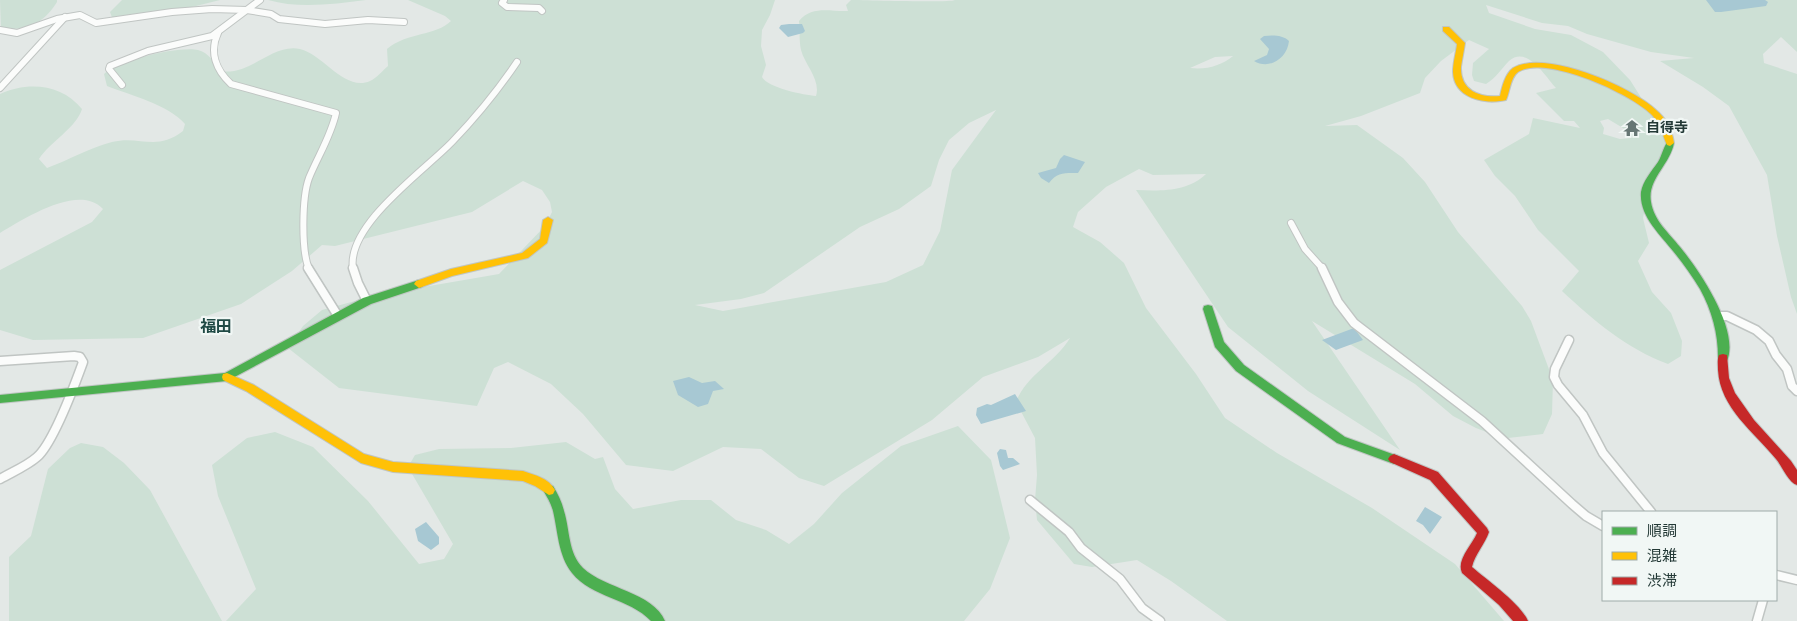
<svg xmlns="http://www.w3.org/2000/svg" width="1797" height="621" font-family="Overpass,'Noto Sans JP',sans-serif">
	<rect width="100%" height="100%" fill="#e3e8e6"/>
	<g fill="#cde0d5" fill-rule="evenodd">
		<path d="M 0,0 L 57,0 L 57,2 C 42,26 27,28 1,30 Z"/>
		<path d="M 122,0 L 220,0 L 152,17 L 113,20 L 110,12 Z"/>
		<path d="M 268,0 L 366,0 C 334,4 299,9 268,0 Z"/>
		<path d="M 408,0 L 775,0 L 770,15 L 762,30 L 761,46 L 766,65 L 762,77 C 768,88 804,95 816,96 C 821,80 805,65 801,50 C 799,41 800,30 799,21 C 812,5 831,12 848,11 L 846,5 L 851,0 C 865,0 950,3 955,0 L 1797,0 L 1797,52 L 1781,37 L 1763,54 L 1764,63 L 1797,74 L 1797,314 L 1791,297 L 1777,236 L 1767,175 L 1729,106 L 1703,87 L 1660,61 L 1694,58 L 1651,52 L 1587,34 L 1568,26 L 1542,23 L 1486,5 L 1489,13 L 1535,29 L 1571,35 L 1603,52 L 1630,80 L 1642,99 L 1660,114 L 1671,128 L 1674,140 L 1648,193 L 1643,218 L 1649,243 L 1638,261 L 1652,292 L 1671,313 L 1682,341 L 1681,356 L 1668,364 C 1627,349 1593,320 1562,291 L 1579,271 L 1538,230 L 1515,196 L 1495,176 L 1484,160 L 1529,134 L 1533,118 L 1580,128 L 1574,121 L 1564,121 L 1536,93 L 1556,88 C 1545,76 1527,45 1509,61 C 1501,69 1496,78 1486,84 L 1474,81 L 1472,75 L 1473,63 L 1489,49 L 1469,40 L 1441,61 L 1425,78 L 1420,93 L 1361,116 L 1325,126 L 1357,125 L 1403,158 L 1425,182 L 1458,232 L 1522,306 L 1531,321 L 1553,380 L 1552,414 L 1543,434 L 1508,438 L 1494,435 L 1476,428 L 1453,416 L 1415,384 L 1312,321 L 1400,450 L 1308,391 L 1228,327 L 1136,190 C 1161,191 1187,192 1206,174 L 1153,175 L 1139,169 L 1106,187 L 1078,212 L 1073,227 L 1100,242 L 1124,263 L 1146,308 L 1196,374 L 1225,418 L 1277,453 L 1372,508 L 1455,564 L 1504,621 L 1227,621 L 1171,581 L 1137,560 L 1092,567 L 1074,564 L 1037,520 L 1035,500 L 1037,475 L 1035,438 L 1016,402 C 1027,374 1055,363 1070,338 L 1038,357 L 983,377 L 932,420 L 824,486 L 799,478 L 761,449 L 723,447 L 673,471 L 626,465 L 583,414 L 551,384 L 508,362 L 494,368 L 477,406 L 339,388 L 288,348 L 303,326 L 322,310 L 377,295 L 499,274 L 545,226 L 552,212 L 550,202 L 542,190 L 523,181 L 472,212 L 335,246 L 322,245 L 292,271 L 241,304 L 143,338 L 33,340 L 0,330 L 0,270 L 92,222 L 103,209 C 79,183 24,219 0,233 L 0,94 C 28,81 62,84 82,109 C 77,127 50,142 39,159 L 47,168 C 69,160 89,148 112,142 C 140,135 156,152 183,131 L 185,124 C 169,105 130,95 107,86 L 104,74 C 118,60 179,46 198,50 C 208,52 215,63 220,71 C 251,76 272,43 300,49 C 324,55 345,92 370,81 C 377,78 382,71 388,66 L 387,49 C 407,32 436,36 451,21 L 445,16 ZM 1233,56 C 1221,66 1206,70 1190,68 L 1215,57 ZM 996,110 L 952,170 L 940,231 L 923,265 L 886,282 L 723,311 L 695,305 L 741,299 L 764,293 L 860,227 L 899,209 L 931,186 L 939,160 L 949,140 L 969,123 ZM 1608,119 L 1628,131 L 1631,138 L 1620,139 L 1603,134 L 1604,128 L 1600,121 Z"/>
		<path d="M 958,426 L 991,460 L 1010,538 L 990,589 L 964,621 L 226,621 L 256,589 L 218,496 L 212,465 L 247,438 L 275,432 L 313,447 L 368,501 L 419,564 L 444,559 L 453,544 L 408,467 L 415,455 L 439,449 L 511,448 L 566,442 L 595,459 L 603,457 L 615,489 L 633,509 L 681,500 L 711,500 L 736,520 L 766,530 L 789,544 L 814,524 L 842,493 L 901,446 Z"/>
		<path d="M 81,443 L 103,447 L 124,463 L 150,490 L 222,621 L 9,621 L 9,557 L 31,536 L 48,469 L 70,448 Z"/>
	</g>
	<g fill="#a7c8d3">
		<path d="M 1706,0 L 1765,0 L 1768,2 L 1766,6 L 1721,12 L 1715,12 Z"/>
		<path d="M 789,24 L 802,24 L 805,31 L 803,33 L 788,37 L 779,28 L 781,25 Z"/>
		<path d="M 1264,36 C 1273,35 1283,35 1289,41 C 1287,59 1269,70 1254,61 L 1267,55 L 1269,49 L 1260,39 Z"/>
		<path d="M 1064,155 L 1085,162 L 1078,173 C 1065,173 1057,172 1049,183 L 1041,178 L 1038,173 L 1056,168 L 1060,159 Z"/>
		<path d="M 1354,328 L 1363,340 L 1336,350 L 1322,340 Z"/>
		<path d="M 689,377 L 702,383 L 715,381 L 724,389 L 713,391 L 708,404 L 698,407 L 678,395 L 673,381 Z"/>
		<path d="M 1015,394 L 1026,411 L 981,424 L 976,415 L 977,408 L 987,404 L 991,405 Z"/>
		<path d="M 1000,449 L 1006,450 L 1008,458 L 1013,458 L 1020,464 L 1003,470 L 1000,466 L 997,453 Z"/>
		<path d="M 1425,507 L 1442,517 L 1430,534 L 1423,525 L 1416,521 Z"/>
		<path d="M 426,522 L 439,537 L 439,544 L 431,550 L 418,541 L 415,529 Z"/>
	</g>
	<g fill="none" stroke-linecap="round" stroke-linejoin="round">
		<g stroke="#c0c5c3" stroke-width="8">
			<g id="street-far1">
				<path d="M 504,0 L 502,3 L 507,7 L 539,8 L 542,11"/>
				<path d="M 0,30 L 17,33 L 57,19 L 80,15 L 96,23 L 172,12 L 212,9 L 247,10 L 271,14 L 279,19 L 325,24 L 368,20 L 404,22"/>
				<path d="M 218,33 C 209,52 216,70 231,84 L 336,113 C 331,136 318,156 309,178 C 302,197 301,250 309,269"/>
				<path d="M 122,85 L 109,69 L 110,66 L 148,51 L 212,36 L 260,0"/>
				<path d="M 0,88 L 65,17"/>
				<path d="M 1291,223 L 1305,249 L 1323,269"/>
				<path d="M 353,269 C 346,225 424,171 452,142 C 476,117 498,90 517,62"/>
			</g>
		</g>
		<g stroke="#c0c5c3" stroke-width="11">
			<g id="street">
				<path d="M 308,268 L 338,316"/>
				<path d="M 353,268 L 358,283 L 367,301"/>
				<path d="M 1322,268 L 1338,302 L 1354,323 L 1482,421 L 1572,504 L 1586,516 L 1603,526"/>
				<path d="M 1718,316 L 1727,316 L 1756,330 L 1769,341 L 1776,355 L 1787,369 L 1792,386 L 1797,391"/>
				<path d="M 1569,340 L 1555,369 L 1554,377 L 1558,385 L 1583,415 L 1603,453 L 1651,512"/>
				<path d="M 0,361 L 74,356 L 80,357 L 83,362 C 75,384 54,442 37,457 C 27,466 12,472 0,479"/>
				<path d="M 1030,500 L 1069,532 L 1081,548 L 1120,579 L 1142,608 L 1160,621"/>
				<path d="M 1776,575 L 1797,580"/>
				<path d="M 1757,621 L 1763,600"/>
			</g>
		</g>
		<g stroke="#c0c6c4" stroke-width="2">
			<g id="fast">
				<path d="M 1670,140 L 1674,143 C 1670,165 1647,179 1651,202 C 1654,221 1669,233 1680,247 C 1699,270 1740,330 1727,361 L 1719,361 L 1718,358 C 1718,333 1712,311 1700,289 C 1692,276 1683,263 1673,251 C 1660,234 1639,216 1641,192 C 1643,181 1651,172 1658,162 C 1662,156 1664,143 1670,140 Z"/>
				<path d="M 419,280 L 422,281 L 424,284 L 422,287 L 371,304 L 227,381 L 0,403 L 0,395 L 225,373 L 363,298 Z"/>
				<path d="M 1208,305 L 1212,306 L 1224,342 L 1244,365 L 1345,437 L 1398,456 L 1400,459 L 1398,462 L 1394,464 L 1337,443 L 1236,371 L 1215,347 L 1203,309 L 1204,306 Z"/>
				<path d="M 549,485 L 553,486 C 558,494 562,502 564,511 C 570,530 568,553 583,568 C 605,589 653,592 665,621 L 651,621 C 629,598 592,598 572,573 C 558,555 558,532 553,511 C 551,503 547,497 543,490 L 545,486 Z"/>
			</g>
		</g>
		<g stroke="#c0c6c4" stroke-width="2">
			<g id="slow">
				<path d="M 1443,27 L 1449,27 L 1465,43 C 1464,51 1462,59 1461,67 C 1460,90 1479,98 1500,96 C 1502,87 1505,74 1513,68 C 1545,49 1632,87 1656,110 C 1666,118 1672,130 1674,143 L 1670,146 L 1667,145 C 1662,134 1661,124 1652,115 C 1632,94 1545,54 1518,72 C 1510,78 1510,92 1506,100 C 1484,105 1454,98 1453,72 C 1453,62 1456,53 1457,44 L 1443,31 Z"/>
				<path d="M 548,217 L 553,220 L 547,243 L 528,258 L 452,276 L 419,288 L 414,284 L 416,281 L 451,269 L 522,253 L 540,239 L 543,220 Z"/>
				<path d="M 227,373 L 254,385 L 364,454 L 393,462 L 523,471 C 534,475 549,478 555,490 L 553,494 L 549,495 L 535,486 L 523,481 L 393,472 L 361,463 L 246,391 L 223,380 L 222,377 L 223,374 Z"/>
			</g>
		</g>
		<g stroke="#c0c6c4" stroke-width="2">
			<g id="jam">
				<path d="M 1723,354 L 1727,355 L 1729,378 L 1735,393 L 1754,420 L 1791,461 L 1797,470 L 1797,485 C 1788,482 1782,466 1776,459 C 1754,432 1720,408 1718,370 C 1718,365 1717,360 1719,355 Z"/>
				<path d="M 1394,454 L 1438,472 L 1487,528 L 1489,532 C 1485,544 1475,554 1472,567 C 1487,580 1521,604 1528,621 L 1513,621 L 1499,605 L 1462,573 C 1456,560 1472,545 1477,533 L 1430,480 L 1390,462 L 1388,459 L 1390,456 Z"/>
			</g>
		</g>
		<use href="#street-far1" stroke="#fbfcfb" stroke-width="6"/>
		<use href="#street" stroke="#fbfcfb" stroke-width="8"/>
		<use href="#fast" fill="#4caf50" fill-rule="evenodd"/>
		<use href="#slow" fill="#ffc107" fill-rule="evenodd"/>
		<use href="#jam" fill="#c62828" fill-rule="evenodd"/>
	</g>
	<defs>
		<g id="temple-bare" transform="scale(1.35)"><path d="M0-6L5-2H3V0L6.5 2.5H4V6H1.5V3h-3V6H-4V2.5H-6.5L-3 0V-2H-5Z" fill="#667674" stroke="#f1f7f5" stroke-width="2.5" paint-order="stroke"/></g>
	</defs>
	<g fill-rule="evenodd">
		<use href="#temple-bare" x="1632" y="128"/>
	</g>
	<g text-anchor="middle" dominant-baseline="central" stroke-width="4.5" stroke-linejoin="round" paint-order="stroke">
		<g font-size="14" font-weight="bold" fill="#233936" stroke="#f1f7f5" text-anchor="start">
			<text x="1646" y="128">自得寺</text>
		</g>
		<g font-size="16" font-weight="bold" fill="#204a45" stroke="#f1f7f5">
			<text x="216" y="328">福田</text>
		</g>
	</g>
	<rect x="1602" y="511" width="175" height="90" fill="#f1f7f5" stroke="#9faba9"/>
	<rect x="1612" y="527" width="25" height="8" fill="#4caf50" stroke="#9faba9"/>
	<text x="1647" y="536" font-size="15" fill="#233936">順調</text>
	<rect x="1612" y="552" width="25" height="8" fill="#ffc107" stroke="#9faba9"/>
	<text x="1647" y="561" font-size="15" fill="#233936">混雑</text>
	<rect x="1612" y="577" width="25" height="8" fill="#c62828" stroke="#9faba9"/>
	<text x="1647" y="586" font-size="15" fill="#233936">渋滞</text>
</svg>
